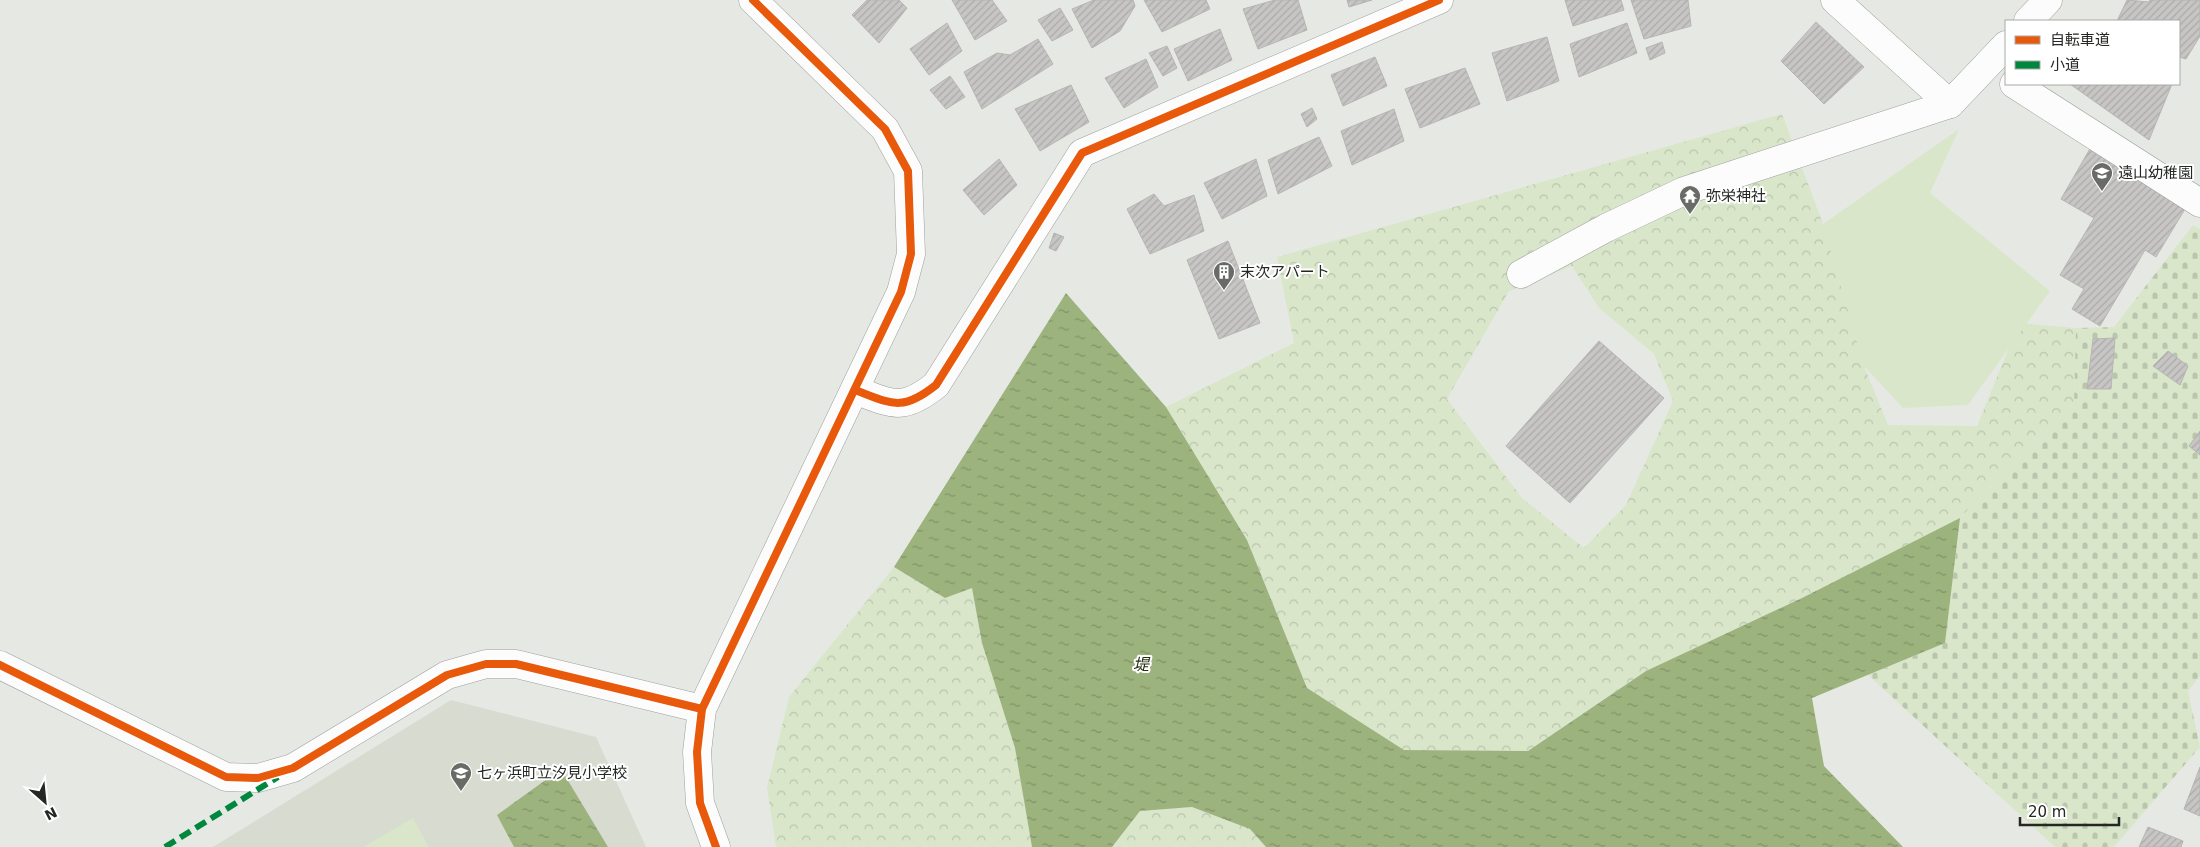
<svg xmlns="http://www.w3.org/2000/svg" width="2200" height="847" font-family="'DejaVu Sans','Noto Sans JP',sans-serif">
	<defs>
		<pattern id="forest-crowns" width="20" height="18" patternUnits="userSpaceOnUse" patternTransform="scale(1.25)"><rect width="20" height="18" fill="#d9e6ca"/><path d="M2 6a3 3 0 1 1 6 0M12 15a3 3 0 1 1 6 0" fill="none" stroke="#bac5ad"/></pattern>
		<pattern id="cemetery-stones" width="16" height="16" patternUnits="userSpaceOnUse" patternTransform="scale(1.25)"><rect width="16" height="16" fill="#d9e6ca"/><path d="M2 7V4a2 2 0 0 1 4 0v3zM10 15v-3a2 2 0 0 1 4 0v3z" fill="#bac5ad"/></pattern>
		<pattern id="water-ripples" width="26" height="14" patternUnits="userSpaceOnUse" patternTransform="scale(1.25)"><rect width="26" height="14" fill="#9db37e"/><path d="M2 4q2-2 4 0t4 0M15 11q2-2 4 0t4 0" fill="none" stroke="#809267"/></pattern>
		<pattern id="building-hatch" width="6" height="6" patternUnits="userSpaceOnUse" patternTransform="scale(1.25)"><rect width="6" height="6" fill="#c7c6c5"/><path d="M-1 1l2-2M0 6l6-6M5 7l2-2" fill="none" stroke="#abaaa9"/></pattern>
	</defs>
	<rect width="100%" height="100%" fill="#e6e9e3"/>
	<path fill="#d7dbd0" d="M 451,700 L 596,737 L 646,847 L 213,847 Z"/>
	<g fill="url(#forest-crowns)" fill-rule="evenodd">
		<path d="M 1782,114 L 1823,224 L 1864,366 L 1888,425 L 1977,426 L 2019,323 L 2076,328 L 2074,404 L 1960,518 L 1802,598 L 1646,671 L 1528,751 L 1404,750 L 1307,688 L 1247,540 L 1166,407 L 1294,343 L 1277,257 ZM 1572,266 L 1599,308 L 1654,354 L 1673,401 L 1626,505 L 1584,548 L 1522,498 L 1447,399 L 1509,291 Z"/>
		<path d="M 894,567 L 945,597 L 972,588 L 982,643 L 1015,748 L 1032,847 L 776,847 L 767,788 L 789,697 Z"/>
		<path d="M 1192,807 L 1250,829 L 1266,847 L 1112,847 L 1140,811 Z"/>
	</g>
	<path fill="url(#cemetery-stones)" d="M 2193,225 L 2200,229 L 2200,676 L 2188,691 L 2200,747 L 2114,847 L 2055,847 L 1868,675 L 1945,643 L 1960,518 L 2074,404 L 2076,328 L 2114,327 Z"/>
	<g fill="#d9e6ca">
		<path d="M 1959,129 L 1930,193 L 2050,291 L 1968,405 L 1903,408 L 1864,366 L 1823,224 Z"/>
		<path d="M 413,818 L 429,847 L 363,847 Z"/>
	</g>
	<g fill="url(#water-ripples)">
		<path d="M 1066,293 L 1166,407 L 1247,540 L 1307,688 L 1404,750 L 1528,751 L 1646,671 L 1802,598 L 1960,518 L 1945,643 L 1812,698 L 1824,766 L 1903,847 L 1266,847 L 1250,829 L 1192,807 L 1140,811 L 1112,847 L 1032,847 L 1015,748 L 982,643 L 972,588 L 945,598 L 894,567 Z"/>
		<path d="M 561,769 L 608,847 L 514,847 L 497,815 Z"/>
	</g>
	<g fill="url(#building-hatch)" stroke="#b6b5b3">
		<path d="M 867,0 L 899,0 L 907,8 L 879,43 L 852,15 Z"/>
		<path d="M 952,0 L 992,0 L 1007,21 L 975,40 Z"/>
		<path d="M 1094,0 L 1133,0 L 1135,6 L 1120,31 L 1092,48 L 1072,9 Z"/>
		<path d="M 1144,0 L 1206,0 L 1210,9 L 1162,32 Z"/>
		<path d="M 1275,0 L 1298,0 L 1307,30 L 1258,49 L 1243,9 Z"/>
		<path d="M 1347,0 L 1372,0 L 1349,7 Z"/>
		<path d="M 1565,0 L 1621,0 L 1624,10 L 1573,26 Z"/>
		<path d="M 1631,0 L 1688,0 L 1691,26 L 1644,39 Z"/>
		<path d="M 2127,0 L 2149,2 L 2150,0 L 2200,0 L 2200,36 L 2186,59 L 2179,57 L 2179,21 L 2117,21 Z"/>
		<path d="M 1060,8 L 1073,30 L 1052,41 L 1038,20 Z"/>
		<path d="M 1816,22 L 1864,67 L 1824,104 L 1781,61 Z"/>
		<path d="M 947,23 L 962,51 L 929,75 L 910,49 Z"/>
		<path d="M 1627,23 L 1637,53 L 1579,77 L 1570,44 Z"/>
		<path d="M 1220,29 L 1232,60 L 1188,81 L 1174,49 Z"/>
		<path d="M 1547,37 L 1559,81 L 1507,101 L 1492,53 Z"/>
		<path d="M 1038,39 L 1053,64 L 982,109 L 964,72 L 997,53 L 1010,55 Z"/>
		<path d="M 1662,42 L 1665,53 L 1650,60 L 1646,48 Z"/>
		<path d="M 1167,46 L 1177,68 L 1163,76 L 1149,53 Z"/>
		<path d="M 1375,57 L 1387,86 L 1343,106 L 1331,75 Z"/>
		<path d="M 1146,59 L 1158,87 L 1124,108 L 1105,78 Z"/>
		<path d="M 1465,68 L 1480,104 L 1420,128 L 1405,89 Z"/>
		<path d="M 950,76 L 965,97 L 946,109 L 930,90 Z"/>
		<path d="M 2070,84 L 2172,84 L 2149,140 Z"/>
		<path d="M 1071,85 L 1089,122 L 1040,151 L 1015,109 Z"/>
		<path d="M 1312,108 L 1317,119 L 1307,127 L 1301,114 Z"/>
		<path d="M 1394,109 L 1404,141 L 1352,165 L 1341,131 Z"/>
		<path d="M 1319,137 L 1332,166 L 1278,194 L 1268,160 Z"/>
		<path d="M 2091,147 L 2188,204 L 2156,257 L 2145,250 L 2100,326 L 2072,309 L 2084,289 L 2060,275 L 2094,218 L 2061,199 Z"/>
		<path d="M 999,159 L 1017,185 L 984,215 L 963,190 Z"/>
		<path d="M 1256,159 L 1267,196 L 1222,219 L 1204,183 Z"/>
		<path d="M 1154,194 L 1164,206 L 1194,195 L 1204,231 L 1150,254 L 1127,209 Z"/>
		<path d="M 1054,233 L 1064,237 L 1056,251 L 1049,248 Z"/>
		<path d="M 1228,241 L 1260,323 L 1219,339 L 1187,260 Z"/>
		<path d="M 2115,338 L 2111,389 L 2087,389 L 2093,339 Z"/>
		<path d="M 1599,341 L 1664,398 L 1570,503 L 1506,446 Z"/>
		<path d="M 2168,351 L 2188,366 L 2180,385 L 2153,366 Z"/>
		<path d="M 2200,431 L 2200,455 L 2189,446 Z"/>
		<path d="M 2200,767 L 2200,816 L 2184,809 Z"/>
		<path d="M 2148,827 L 2183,841 L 2181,847 L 2139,847 Z"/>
	</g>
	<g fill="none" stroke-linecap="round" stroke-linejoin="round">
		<g stroke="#9ea09c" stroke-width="29">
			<g id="street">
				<path d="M 1835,0 L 1950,104 L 2006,45"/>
				<path d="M 2028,21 L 2048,0"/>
				<path d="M 2014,84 L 2200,203"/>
				<path d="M 1521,274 L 1606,228 L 1684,191 L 1950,104"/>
				<path d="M 855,390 C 892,404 902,412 936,385 L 1082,153 L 1439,0"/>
				<path d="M 0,665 L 226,777 L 258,778 L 293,768 L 447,675 L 486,664 L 516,664 L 702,709"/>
				<path d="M 716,847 L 700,803 L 697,752 L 702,709 L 901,292 L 911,254 L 908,171 L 885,129 L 753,0"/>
			</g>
		</g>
		<use href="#street" stroke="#fbfcfb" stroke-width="28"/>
		<path stroke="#00873e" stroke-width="6" stroke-dasharray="12 6" stroke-linecap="butt" d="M 165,847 L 278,777"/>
		<g stroke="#fff" stroke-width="11">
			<g id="cycleway">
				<path d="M 855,390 C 892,404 902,412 936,385 L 1082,153 L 1439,0"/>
				<path d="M 0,665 L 226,777 L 258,778 L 293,768 L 447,675 L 486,664 L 516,664 L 702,709"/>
				<path d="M 716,847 L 700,803 L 697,752 L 702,709 L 901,292 L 911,254 L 908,171 L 885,129 L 753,0"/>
			</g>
		</g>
		<use href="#cycleway" stroke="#e8590c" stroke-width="8"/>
	</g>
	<defs>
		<g id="school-pin" transform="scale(1.125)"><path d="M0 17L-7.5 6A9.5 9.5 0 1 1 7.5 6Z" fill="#696b66" stroke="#fff"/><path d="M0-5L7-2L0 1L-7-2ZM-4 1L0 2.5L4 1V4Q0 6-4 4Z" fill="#fff"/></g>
		<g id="temple-pin" transform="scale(1.125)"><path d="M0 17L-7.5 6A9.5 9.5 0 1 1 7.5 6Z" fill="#696b66" stroke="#fff"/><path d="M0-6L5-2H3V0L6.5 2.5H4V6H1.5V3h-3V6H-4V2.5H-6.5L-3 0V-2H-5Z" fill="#fff"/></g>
		<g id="building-pin" transform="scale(1.125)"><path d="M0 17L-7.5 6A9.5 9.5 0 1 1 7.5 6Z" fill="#696b66" stroke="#fff"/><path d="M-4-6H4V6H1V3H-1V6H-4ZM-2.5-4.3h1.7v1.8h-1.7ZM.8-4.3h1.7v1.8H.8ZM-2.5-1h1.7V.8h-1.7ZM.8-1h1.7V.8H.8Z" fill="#fff"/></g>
	</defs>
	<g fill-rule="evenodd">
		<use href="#school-pin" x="2102" y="173"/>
		<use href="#temple-pin" x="1690" y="196"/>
		<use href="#building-pin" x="1224" y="272"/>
		<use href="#school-pin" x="461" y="773"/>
	</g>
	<g text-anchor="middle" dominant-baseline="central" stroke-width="4" stroke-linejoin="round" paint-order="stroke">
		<g font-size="15" fill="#252723" stroke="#fff" text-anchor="start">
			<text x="2118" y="173">遠山幼稚園</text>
			<text x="1706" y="196">弥栄神社</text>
			<text x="1240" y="272">末次アパート</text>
			<text x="477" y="773">七ヶ浜町立汐見小学校</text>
		</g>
		<g font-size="16" font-style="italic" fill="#222e0e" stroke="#fff">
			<text x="1141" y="664">堤</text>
		</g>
	</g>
	<rect x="2005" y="20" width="175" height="65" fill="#ffffff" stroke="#a8a9a7"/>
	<rect x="2015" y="36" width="25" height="8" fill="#e8590c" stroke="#a8a9a7"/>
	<text x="2050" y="45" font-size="15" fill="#252723">自転車道</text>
	<rect x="2015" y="61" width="25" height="8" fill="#00873e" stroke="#a8a9a7"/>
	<text x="2050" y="70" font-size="15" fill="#252723">小道</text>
	<g transform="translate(45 802) rotate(153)" stroke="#ffffff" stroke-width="4" paint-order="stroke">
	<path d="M0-4L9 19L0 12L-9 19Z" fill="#252723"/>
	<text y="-8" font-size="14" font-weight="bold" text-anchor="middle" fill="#252723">N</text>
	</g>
	<path d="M2020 817v8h99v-8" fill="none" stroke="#252723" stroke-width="2.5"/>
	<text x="2028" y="817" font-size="15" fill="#252723" stroke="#ffffff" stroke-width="4" paint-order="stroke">20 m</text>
</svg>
